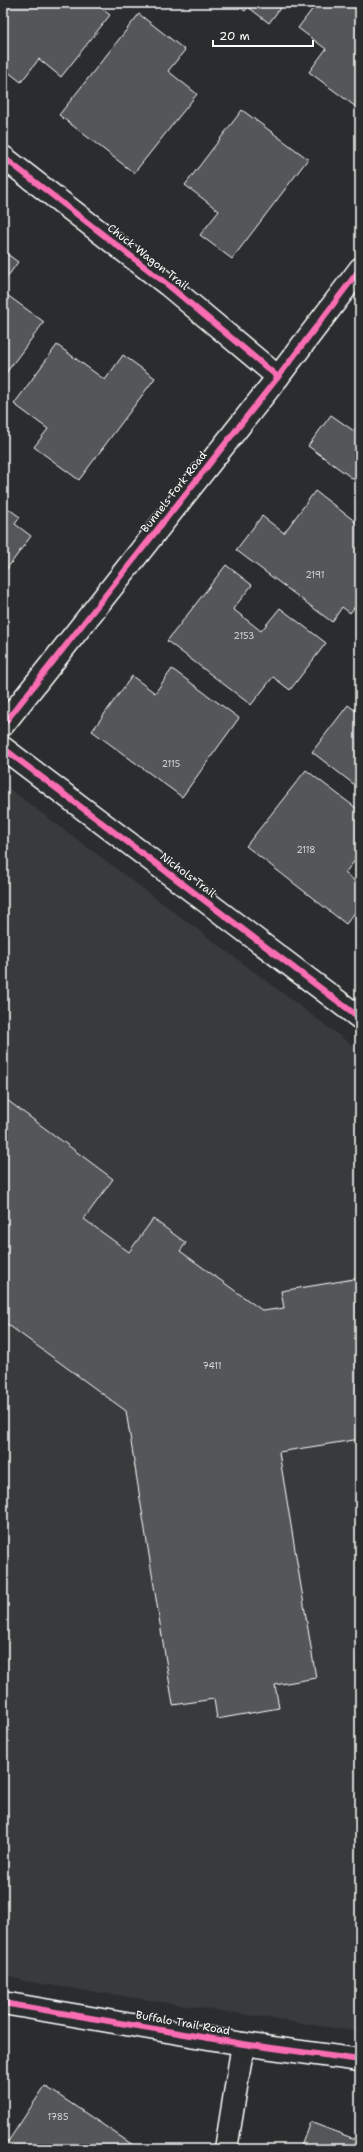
<svg xmlns="http://www.w3.org/2000/svg" width="363" height="2152" font-family="'Shantell Sans',sans-serif">
	<rect width="100%" height="100%" fill="#2a2d2e"/>
	<filter id="ink" filterUnits="userSpaceOnUse"><feTurbulence type="fractalNoise" baseFrequency=".025" numOctaves="2"/><feDisplacementMap in="SourceGraphic" scale="8" xChannelSelector="R" yChannelSelector="G"/><feConvolveMatrix kernelMatrix="1 2 1 2 8 2 1 2 1" color-interpolation-filters="sRGB"/></filter>
	<g filter="url(#ink)">
		<path fill="#373a3b" d="M 3,784 L 360,1051 L 360,2032 L 23,1981 L 3,1973 Z"/>
		<g fill="#555758" stroke="#fff">
			<path d="M 3,3 L 95,3 L 110,15 L 61,77 L 39,59 L 21,82 L 3,68 Z"/>
			<path d="M 234,3 L 284,3 L 269,23 L 248,7 L 245,11 Z"/>
			<path d="M 317,3 L 360,3 L 360,102 L 356,107 L 309,72 L 326,49 L 298,28 Z"/>
			<path d="M 139,14 L 185,50 L 168,71 L 197,94 L 134,173 L 59,115 Z"/>
			<path d="M 242,110 L 308,159 L 232,259 L 200,235 L 219,211 L 185,185 Z"/>
			<path d="M 3,251 L 18,262 L 3,283 Z"/>
			<path d="M 3,292 L 44,322 L 3,377 Z"/>
			<path d="M 57,345 L 105,380 L 123,355 L 155,378 L 79,480 L 34,447 L 48,429 L 14,404 Z"/>
			<path d="M 331,415 L 354,431 L 360,422 L 360,484 L 308,446 Z"/>
			<path d="M 315,491 L 360,525 L 360,600 L 350,613 L 342,607 L 332,622 L 236,550 L 262,516 L 284,533 Z"/>
			<path d="M 3,505 L 20,517 L 15,524 L 31,536 L 3,574 Z"/>
			<path d="M 226,565 L 252,585 L 233,609 L 261,631 L 280,608 L 326,643 L 290,690 L 273,677 L 251,705 L 167,641 Z"/>
			<path d="M 172,669 L 239,718 L 182,797 L 92,731 L 132,676 L 155,693 Z"/>
			<path d="M 348,705 L 360,714 L 360,789 L 312,752 Z"/>
			<path d="M 306,770 L 360,811 L 360,854 L 345,873 L 360,885 L 360,906 L 346,924 L 246,846 Z"/>
			<path d="M 3,1097 L 113,1179 L 84,1219 L 129,1252 L 153,1219 L 186,1243 L 180,1251 L 263,1311 L 284,1308 L 281,1291 L 360,1278 L 360,1439 L 279,1452 L 316,1678 L 275,1685 L 279,1708 L 217,1719 L 214,1699 L 173,1705 L 126,1411 L 3,1321 Z"/>
			<path d="M 45,2086 L 139,2149 L 3,2149 Z"/>
			<path d="M 310,2122 L 360,2141 L 360,2149 L 300,2149 Z"/>
		</g>
		<g fill="none" stroke-linecap="round" stroke-linejoin="round">
			<g stroke="#fff" stroke-width="25">
				<g id="street">
					<path d="M 3,157 L 168,285 L 278,377"/>
					<path d="M 3,725 L 278,377 L 360,269"/>
					<path d="M 226,2149 L 243,2044"/>
				</g>
			</g>
			<g stroke="#fff" stroke-width="25">
				<g id="secondary">
					<path d="M 3,748 L 360,1018"/>
					<path d="M 3,2003 L 243,2044 L 360,2060"/>
				</g>
			</g>
			<use href="#street" stroke="#2a2d2e" stroke-width="22"/>
			<use href="#secondary" stroke="#2a2d2e" stroke-width="22"/>
			<g stroke="#2a2d2e" stroke-width="8">
				<g id="cycleway">
					<path d="M 3,157 L 168,285 L 278,377"/>
					<path d="M 3,725 L 278,377 L 360,269"/>
					<path d="M 3,748 L 360,1018"/>
					<path d="M 3,2003 L 243,2044 L 360,2060"/>
				</g>
			</g>
			<use href="#cycleway" stroke="#f96db3" stroke-width="6"/>
		</g>
	</g>
	<g text-anchor="middle" dominant-baseline="central" stroke-width="3" stroke-linejoin="round" paint-order="stroke">
		<g font-size="9" fill="#d4d5d5">
			<text x="315" y="575">2191</text>
			<text x="244" y="636">2153</text>
			<text x="171" y="764">2115</text>
			<text x="306" y="850">2118</text>
			<text x="212" y="1366">7411</text>
			<text x="58" y="2117">1785</text>
		</g>
		<g font-size="11" fill="#fff" stroke="#2a2d2e">
			<text transform="translate(148 257) rotate(38)">Chuck Wagon Trail</text>
			<text transform="translate(174 492) rotate(-52)">Bunnels Fork Road</text>
			<text transform="translate(188 875) rotate(37)">Nichols Trail</text>
			<text transform="translate(183 2023) rotate(10)">Buffalo Trail Road</text>
		</g>
	</g>
	<rect width="363" height="2152" fill="none" stroke="#2a2d2e" stroke-width="16"/>
	<rect x="8" y="8" width="347" height="2136" fill="none" stroke="#fff" stroke-width="1.5" filter="url(#ink)"/>
	<path d="M213 40v6h100v-6" fill="none" stroke="#ffffff" stroke-width="2"/>
	<text x="219" y="40" font-size="12" fill="#ffffff" stroke="#2a2d2e" stroke-width="3" paint-order="stroke">20 m</text>
</svg>
